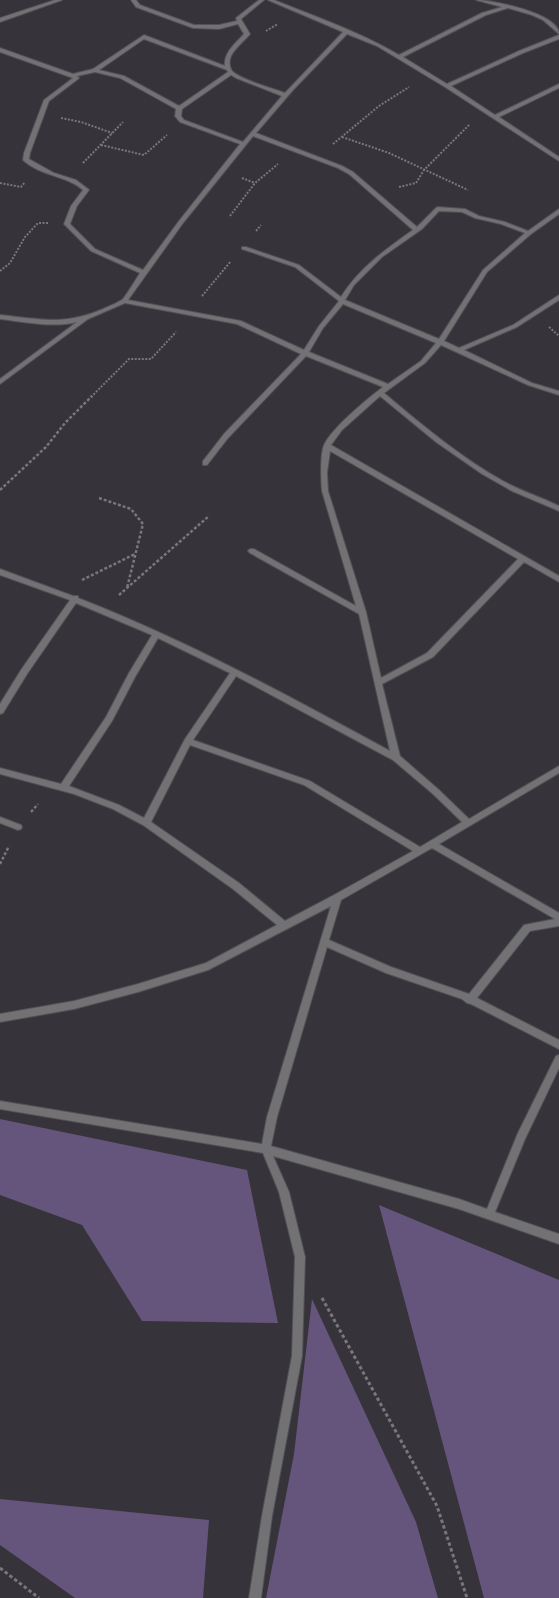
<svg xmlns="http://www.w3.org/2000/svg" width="559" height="1598" font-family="'Open Sans',sans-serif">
	<rect width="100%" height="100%" fill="#36333a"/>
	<g fill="#65547b">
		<path d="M 0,1119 L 247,1170 L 278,1323 L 142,1321 L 82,1225 L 0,1195 Z"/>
		<path d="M 379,1205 L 559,1280 L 559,1598 L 484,1598 Z"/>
		<path d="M 312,1299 L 416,1522 L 438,1598 L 266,1598 L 294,1454 Z"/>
		<path d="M 0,1499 L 209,1520 L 203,1598 L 75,1598 L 0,1545 Z"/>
	</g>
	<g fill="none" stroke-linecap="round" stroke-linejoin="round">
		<g stroke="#535056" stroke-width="2">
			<g id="minor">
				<path d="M 55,0 L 62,0 L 0,22 L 0,18 Z"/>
				<path d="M 131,0 L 136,0 L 140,5 L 194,25 L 219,25 L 237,21 L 236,18 L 259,0 L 264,0 L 241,19 L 250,34 C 244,41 235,48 231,56 C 229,61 229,66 232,71 C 241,80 272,88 285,93 L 343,32 L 268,0 L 274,0 C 316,17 360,32 399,55 L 482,13 L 502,7 L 476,0 C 492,0 559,13 559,34 L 543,20 L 532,15 L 508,8 L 486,15 L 403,57 L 447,84 L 519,51 L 559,35 L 559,39 L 523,53 L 451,86 L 495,115 L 559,84 L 559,88 L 499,117 L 559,157 L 559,161 L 445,87 L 377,46 L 347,34 L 293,90 L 256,133 L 342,166 L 353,172 L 417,227 L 436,208 L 438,207 L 465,209 L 479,216 L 505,222 L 528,231 L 559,209 L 559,214 L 531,234 L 487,272 L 444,341 L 459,348 L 513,325 L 559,295 L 559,300 L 517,327 L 464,350 L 532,383 L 559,391 L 559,395 L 528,385 L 441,345 L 425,363 L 384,393 C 422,425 460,457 503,481 C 521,491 541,497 559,506 L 559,511 L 512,491 L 482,474 L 436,442 L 380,396 L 342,430 L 331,445 L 559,576 L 559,582 L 524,562 L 433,657 L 382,684 L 400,756 L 439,790 L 469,819 L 559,766 L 559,773 L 439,844 L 559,913 L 559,926 L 530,931 L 477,998 L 559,1040 L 559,1049 L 471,1004 L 467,1003 L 462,999 L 386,973 L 327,947 L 277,1117 L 271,1146 L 459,1199 L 487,1209 L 518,1133 L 556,1056 L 559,1055 L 559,1068 L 525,1139 L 495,1212 L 559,1234 L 559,1244 L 459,1209 L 273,1156 L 289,1192 L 305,1257 L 302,1356 L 272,1516 L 261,1598 L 249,1598 L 262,1516 L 292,1356 L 295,1257 L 279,1192 L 263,1153 L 0,1109 L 0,1101 L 262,1144 L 267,1117 L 331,906 L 208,970 L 138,992 L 74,1009 L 0,1022 L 0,1014 L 74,1001 L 138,984 L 206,963 L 277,925 L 233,889 L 143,825 L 113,809 L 74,794 L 0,774 L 0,768 L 61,784 L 106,717 L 129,673 L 152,635 L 76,603 L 27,674 L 3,713 L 0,714 L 0,704 L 21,670 L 70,600 L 0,575 L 0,569 L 73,596 L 78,596 L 78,598 C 186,640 289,696 390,751 L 359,614 L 250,553 L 248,551 L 250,549 L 254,549 L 356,606 L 322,491 C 321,480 320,455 324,445 C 332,428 367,399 383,387 L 306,356 L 228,438 L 207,465 L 203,465 L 203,461 L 224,434 L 301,354 L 237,324 L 125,303 L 88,319 L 0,384 L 0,379 L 77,322 C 52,328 25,322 0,319 L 0,315 C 40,319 65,326 103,309 C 109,306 118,303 123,299 C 129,291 135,281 140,273 L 91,251 L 64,224 L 71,206 L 83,190 C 68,176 40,176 23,160 L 24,153 L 44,100 L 73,78 L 0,52 L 0,48 L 73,74 L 93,69 L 144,35 L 225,66 C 223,53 236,43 244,34 L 238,24 L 219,29 L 193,28 L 136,7 ZM 144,39 L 227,70 L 228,72 L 179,106 L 124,76 L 99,70 ZM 95,72 L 120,78 L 176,109 L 175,116 L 180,122 L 240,144 L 179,221 L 143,270 L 95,249 L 70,224 L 77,206 L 89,190 L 88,189 L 76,180 L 54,173 L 29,159 L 30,153 L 49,101 L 78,79 L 79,78 L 77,76 ZM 231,75 L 236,78 L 282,96 L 243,142 L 184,120 L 181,116 L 182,109 ZM 253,136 L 338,168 L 349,174 L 413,230 C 386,249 359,268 341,297 L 299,265 L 246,247 L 242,247 L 242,249 L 295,267 L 339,301 L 319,326 L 304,350 L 241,321 L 128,300 L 183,223 ZM 439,211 L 462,212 L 475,218 L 501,224 L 525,233 L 483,270 L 439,339 L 345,300 L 354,285 L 382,257 L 422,229 ZM 343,304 L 436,343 L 421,361 L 388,384 L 309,352 L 323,328 ZM 330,451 L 518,559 L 427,653 L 381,678 L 366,612 L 328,491 L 327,473 ZM 158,638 L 230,673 L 185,739 L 144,818 L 119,805 L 69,786 L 112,721 L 135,677 ZM 236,676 L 393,760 L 433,794 L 462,822 L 420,847 L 310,781 L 193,740 ZM 190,745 L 304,785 L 413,851 L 334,895 L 285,921 L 239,883 L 151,822 ZM 432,848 L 555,919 L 524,925 L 469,994 L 391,967 L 329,940 L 341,900 Z"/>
				<path d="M 0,817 L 21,825 L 22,827 L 21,829 L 18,830 L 0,823 Z"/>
			</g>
		</g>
		<g stroke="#79767c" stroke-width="2" stroke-dasharray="2 1.5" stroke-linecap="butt">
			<path d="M 266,31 L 278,24"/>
			<path d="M 61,118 L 81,122 L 112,133"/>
			<path d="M 342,137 L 389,153 L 468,190"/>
			<path d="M 333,144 L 379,106 L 409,87"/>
			<path d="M 101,145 L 144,155 L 167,135"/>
			<path d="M 83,163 L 123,122"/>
			<path d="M 242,178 L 255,183"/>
			<path d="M 0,183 L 21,187 L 25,182"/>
			<path d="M 399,187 L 416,183 L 424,170 L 470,124"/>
			<path d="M 230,216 L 255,183 L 278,164"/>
			<path d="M 256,231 L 261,225"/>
			<path d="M 0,271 L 10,263 L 25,237 L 38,223 L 49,223"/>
			<path d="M 202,296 L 231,261"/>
			<path d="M 549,327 L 559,336"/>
			<path d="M 91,397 L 129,359 L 151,359 L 176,332"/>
		</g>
		<g stroke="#79767c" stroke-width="2.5" stroke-dasharray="3 2" stroke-linecap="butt">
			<path d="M 0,490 L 46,447 L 65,423 L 92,396"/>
			<path d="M 99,498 L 131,509 L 143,524 L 127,588"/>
			<path d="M 82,580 L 135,554"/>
			<path d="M 119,595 L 209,516"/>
			<path d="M 31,812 L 38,804"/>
			<path d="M 0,864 L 9,846"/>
		</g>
		<g stroke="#79767c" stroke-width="3" stroke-dasharray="3.5 2.5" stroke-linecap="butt">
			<path d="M 322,1298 L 437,1506 L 467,1598"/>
			<path d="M 0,1568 L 39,1598"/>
		</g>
		<use href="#minor" fill="#727174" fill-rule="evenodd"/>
	</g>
</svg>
